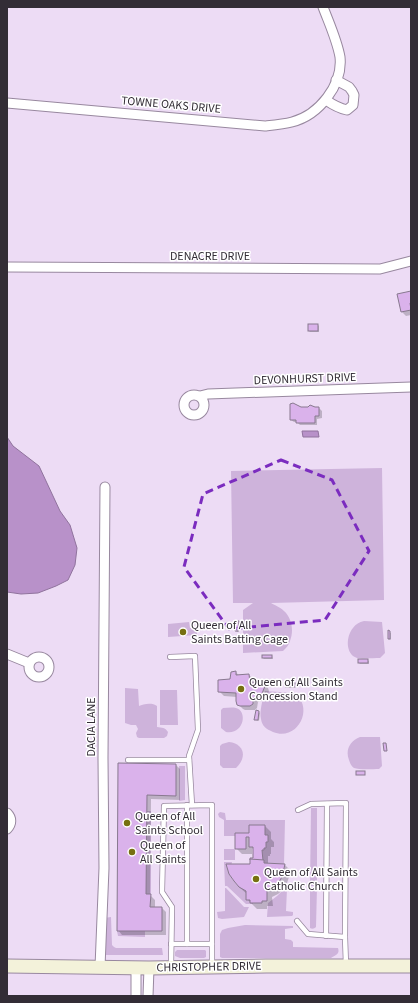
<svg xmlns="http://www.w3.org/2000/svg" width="418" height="1003" font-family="'Source Sans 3',sans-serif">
	<rect width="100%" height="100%" fill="#eddcf5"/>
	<g fill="#ceb3db">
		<path d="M 382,468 L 384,600 L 271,603 C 274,605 280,607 284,611 C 292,618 294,631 290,641 C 289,645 286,648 283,651 L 243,653 L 243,610 L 253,603 L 233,603 L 231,471 Z"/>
		<path d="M 364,621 L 382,622 L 385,653 L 380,658 C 374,658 363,659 357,658 C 345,654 346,636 353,628 C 356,624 359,622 364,621 Z"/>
		<path d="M 189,622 L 190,628 L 197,628 L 197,635 L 168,637 L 168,624 Z"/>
		<path d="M 125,688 L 138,689 L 139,706 C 143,704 152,702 157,706 L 157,727 C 162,728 165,727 168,732 L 167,736 L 164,738 L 139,738 L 137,737 L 136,733 L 138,729 L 136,725 L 131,725 L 125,723 Z"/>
		<path d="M 160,690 L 177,690 L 178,725 L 160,725 Z"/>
		<path d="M 265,691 L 294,693 C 315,707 298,742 273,732 C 266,729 262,726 261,719 C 259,712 263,698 265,691 Z"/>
		<path d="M 223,708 C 227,708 232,707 236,708 C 248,711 244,735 226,732 L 221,728 L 221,710 Z"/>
		<path d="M 360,737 L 380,737 L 382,766 L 379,769 C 373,769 359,770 354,768 C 351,766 350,763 349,760 C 345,750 350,741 360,737 Z"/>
		<path d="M 229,742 C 245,744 247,758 236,768 L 223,768 L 220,765 L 220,746 L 222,744 Z"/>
		<path d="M 179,766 L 185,766 L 185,800 L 179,801 Z"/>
		<path d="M 311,808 L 317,808 L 317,886 L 310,886 Z"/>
		<rect x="146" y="811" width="5" height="83"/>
		<path d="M 220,812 L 225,813 L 226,820 L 285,820 L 284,864 L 264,863 L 264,860 L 263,860 L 263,857 L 262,857 L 262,850 L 264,850 L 264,848 L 266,848 L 266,842 L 268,841 L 268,835 L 265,835 L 265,825 L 249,825 L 249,833 L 235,833 L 235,836 L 224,836 L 224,820 L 219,817 L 218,814 Z"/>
		<rect x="224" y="849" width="11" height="11"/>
		<path d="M 224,862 L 232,862 L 229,874 C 234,882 238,887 246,891 L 246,900 L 250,900 L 250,903 L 253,903 L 253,904 L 246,904 L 227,886 L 225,886 Z"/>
		<path d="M 310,887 L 317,887 L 316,927 C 314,929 312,929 310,928 Z"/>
		<path d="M 225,888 L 226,888 L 244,907 L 249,907 L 244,917 L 222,919 L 218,918 L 217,912 L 225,911 Z"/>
		<path d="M 284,889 L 287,889 L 286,911 L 293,912 L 293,915 L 292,916 L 267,917 L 268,903 L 277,896 Z"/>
		<path d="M 111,917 L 112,945 L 114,947 L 116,948 L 162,948 L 163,955 L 106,955 L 104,953 L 104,918 Z"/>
		<path d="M 245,925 L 293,926 L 293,928 L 292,928 L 285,929 L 285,939 L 291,940 L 293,942 L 293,947 L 338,948 C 340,954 336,955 331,958 L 222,958 L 220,957 L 220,934 L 222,930 L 228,928 Z"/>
		<path d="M 117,931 L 145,931 L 145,937 L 118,936 Z"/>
		<path d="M 177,950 L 205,950 L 206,951 L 206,957 L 204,958 L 180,958 L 175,956 L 175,952 Z"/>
	</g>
	<g fill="#b891c9" stroke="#90739d">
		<path d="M 302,431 L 318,431 L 319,437 L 303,437 Z"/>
		<path d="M 7,437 L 13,446 L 39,466 L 60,511 L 70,525 L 77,548 L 75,565 L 68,580 L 56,586 L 38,593 L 21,594 L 7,592 Z"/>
	</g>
	<g fill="#0003">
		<path d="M 411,292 L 411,315 L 406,316 L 402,312 Z"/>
		<path d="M 318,325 L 319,326 L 319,332 L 310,332 L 309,331 Z"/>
		<path d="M 301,408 L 319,408 L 322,411 L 322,418 L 317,419 L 317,425 L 300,425 L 297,422 L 294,422 L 291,420 Z"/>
		<path d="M 238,622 L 239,624 L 239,632 L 237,632 L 236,631 Z"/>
		<path d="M 389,632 L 391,633 L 391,640 L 389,639 Z"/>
		<path d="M 272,656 L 273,659 L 264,659 L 263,658 Z"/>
		<path d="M 367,660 L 369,661 L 369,664 L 360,664 L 359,663 Z"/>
		<path d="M 236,672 L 239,676 L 249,675 L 254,680 L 254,683 L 264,683 L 268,688 L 269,691 L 265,700 L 258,702 L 257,708 L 255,710 L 245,710 L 243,709 L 238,704 L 237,697 L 224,696 L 219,691 L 231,680 Z"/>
		<path d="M 259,712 L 260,713 L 259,721 L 255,720 Z"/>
		<path d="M 119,764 L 176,765 L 180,769 L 180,800 L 151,799 L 150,895 L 155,900 L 155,908 L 162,908 L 166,912 L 166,935 L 122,935 L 118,930 Z"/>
		<path d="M 265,826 L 271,832 L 271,839 L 274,842 L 274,847 L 271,847 L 271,854 L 270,854 L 270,856 L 268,856 L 268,865 L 285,865 L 291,871 L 287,883 L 284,889 L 278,894 L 272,897 L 273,906 L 267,906 L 267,909 L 257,909 L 247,899 L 247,894 L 239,887 L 251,865 L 254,859 L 254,850 L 252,848 L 252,854 L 242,854 L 236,848 L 236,834 L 250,834 Z"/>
	</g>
	<g fill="#dab2eb" stroke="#88798f">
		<path d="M 411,291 L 411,303 L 410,303 L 411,310 L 401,312 L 397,294 Z"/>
		<rect x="308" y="324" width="10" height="7"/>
		<path d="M 293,403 L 301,407 L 308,407 L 310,405 L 315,407 L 319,407 L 319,416 L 315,416 L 315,423 L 296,423 L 296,420 L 290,420 L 290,404 Z"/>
		<path d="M 235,621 L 239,621 L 238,631 L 235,631 Z"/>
		<path d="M 388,630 L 390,631 L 390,639 L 388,639 Z"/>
		<rect x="262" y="655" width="10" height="3"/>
		<rect x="358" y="659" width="10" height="4"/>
		<path d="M 236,671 L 236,675 L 249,674 L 250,683 L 264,682 L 265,686 L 261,696 L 253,698 L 253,704 L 250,706 L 240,706 L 237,705 L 236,701 L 236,693 L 218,692 L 218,680 L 230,679 L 231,672 Z"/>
		<rect x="286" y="683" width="9" height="4"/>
		<path d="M 256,710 L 259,711 L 258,720 L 254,720 Z"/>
		<path d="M 383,743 L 386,743 L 387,751 L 384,751 Z"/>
		<path d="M 118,763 L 176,764 L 176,796 L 147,795 L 146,894 L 151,894 L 150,907 L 162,907 L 162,931 L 117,931 Z"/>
		<rect x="356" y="771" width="9" height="4"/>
		<path d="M 249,825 L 265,825 L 265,835 L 268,835 L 268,842 L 266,842 L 266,848 L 264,848 L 264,850 L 262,850 L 263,861 L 250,860 L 250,858 L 253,858 L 253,847 L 249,847 L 249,837 L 246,837 L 246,849 L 235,849 L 235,833 L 249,833 Z"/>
		<path d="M 250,859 L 264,860 L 264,863 L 285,864 L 282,877 L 278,883 L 272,888 L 267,891 L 267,901 L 262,901 L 262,903 L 250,903 L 250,900 L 246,900 L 246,891 L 239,887 L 234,881 L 229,874 L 226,864 L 250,864 Z"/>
	</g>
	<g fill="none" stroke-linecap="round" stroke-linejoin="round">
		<g stroke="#98889f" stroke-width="6">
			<g id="lane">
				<path d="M 170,657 L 195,656 L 198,730 L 189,756 L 192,805"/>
				<path d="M 128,760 L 189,760"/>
				<path d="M 187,805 L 187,944"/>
				<path d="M 298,810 L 311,804 L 346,803 L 345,937"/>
				<path d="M 297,921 L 308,934 L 345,937 L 346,965"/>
				<path d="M 326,936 L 327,804"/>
				<path d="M 171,944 L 212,944"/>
				<path d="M 171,966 L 172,907 L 162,892 L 164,806 L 212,805 L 212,965"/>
			</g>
		</g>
		<g stroke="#98889f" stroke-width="11">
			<g id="street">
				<path d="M 326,100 C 333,105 338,108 347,110 L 353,105 L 354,95 L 352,91 L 349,87 L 336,80"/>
				<path d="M 7,103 L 265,126 C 274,125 284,124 292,122 C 319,115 343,85 340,57 C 337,40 329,23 323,7"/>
				<path d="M 7,267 L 380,269 L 411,261"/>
				<circle cx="194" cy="405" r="10"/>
				<path d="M 200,396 L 208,394 L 411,387"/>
				<path d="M 7,654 L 29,663"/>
				<circle cx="39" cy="667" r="10"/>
				<path d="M 7,813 C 12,818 12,824 7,829"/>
				<path d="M 100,967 L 104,868 L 103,758 L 105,487"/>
				<path d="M 136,968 L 136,996"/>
				<path d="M 148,996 L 149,968"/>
			</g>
		</g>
		<g stroke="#98889f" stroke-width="15">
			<path id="secondary" d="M 7,966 L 149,968 L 266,966 L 411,966"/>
		</g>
		<use href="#lane" stroke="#fff" stroke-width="4.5"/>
		<use href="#street" stroke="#fff" stroke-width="9"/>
		<use href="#secondary" stroke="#f3f2da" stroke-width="13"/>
	</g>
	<path fill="none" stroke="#7b2cbf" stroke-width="3" stroke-dasharray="8 5" stroke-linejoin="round" d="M 281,460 L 332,480 L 369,551 L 325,620 L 229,629 L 184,567 L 203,494 Z"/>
	<g fill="#767011" stroke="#fff" stroke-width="1.5">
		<circle cx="183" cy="632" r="4"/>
		<circle cx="241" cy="689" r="4"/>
		<circle cx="127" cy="823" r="4"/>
		<circle cx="132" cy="852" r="4"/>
		<circle cx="256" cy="879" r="4"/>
	</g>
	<g text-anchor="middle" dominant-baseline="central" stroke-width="3" stroke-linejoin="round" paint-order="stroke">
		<g font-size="12" fill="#332d36" stroke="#fff">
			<text transform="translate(171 105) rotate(5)">TOWNE OAKS DRIVE</text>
			<text x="210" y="256">DENACRE DRIVE</text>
			<text transform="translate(305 379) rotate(-2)">DEVONHURST DRIVE</text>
			<text transform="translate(91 727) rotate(-90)">DACIA LANE</text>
			<text transform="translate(209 967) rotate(-1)">CHRISTOPHER DRIVE</text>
		</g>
		<g font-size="12" fill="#332d36" stroke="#fff" text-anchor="start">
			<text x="191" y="625">Queen of All<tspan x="191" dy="14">Saints Batting Cage</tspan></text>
			<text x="249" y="682">Queen of All Saints<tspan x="249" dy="14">Concession Stand</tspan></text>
			<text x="135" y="816">Queen of All<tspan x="135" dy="14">Saints School</tspan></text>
			<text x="140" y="845">Queen of<tspan x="140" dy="14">All Saints</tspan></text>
			<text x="264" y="872">Queen of All Saints<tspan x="264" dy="14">Catholic Church</tspan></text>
		</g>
	</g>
	<rect width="418" height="1003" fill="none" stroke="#332d36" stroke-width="16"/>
</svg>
